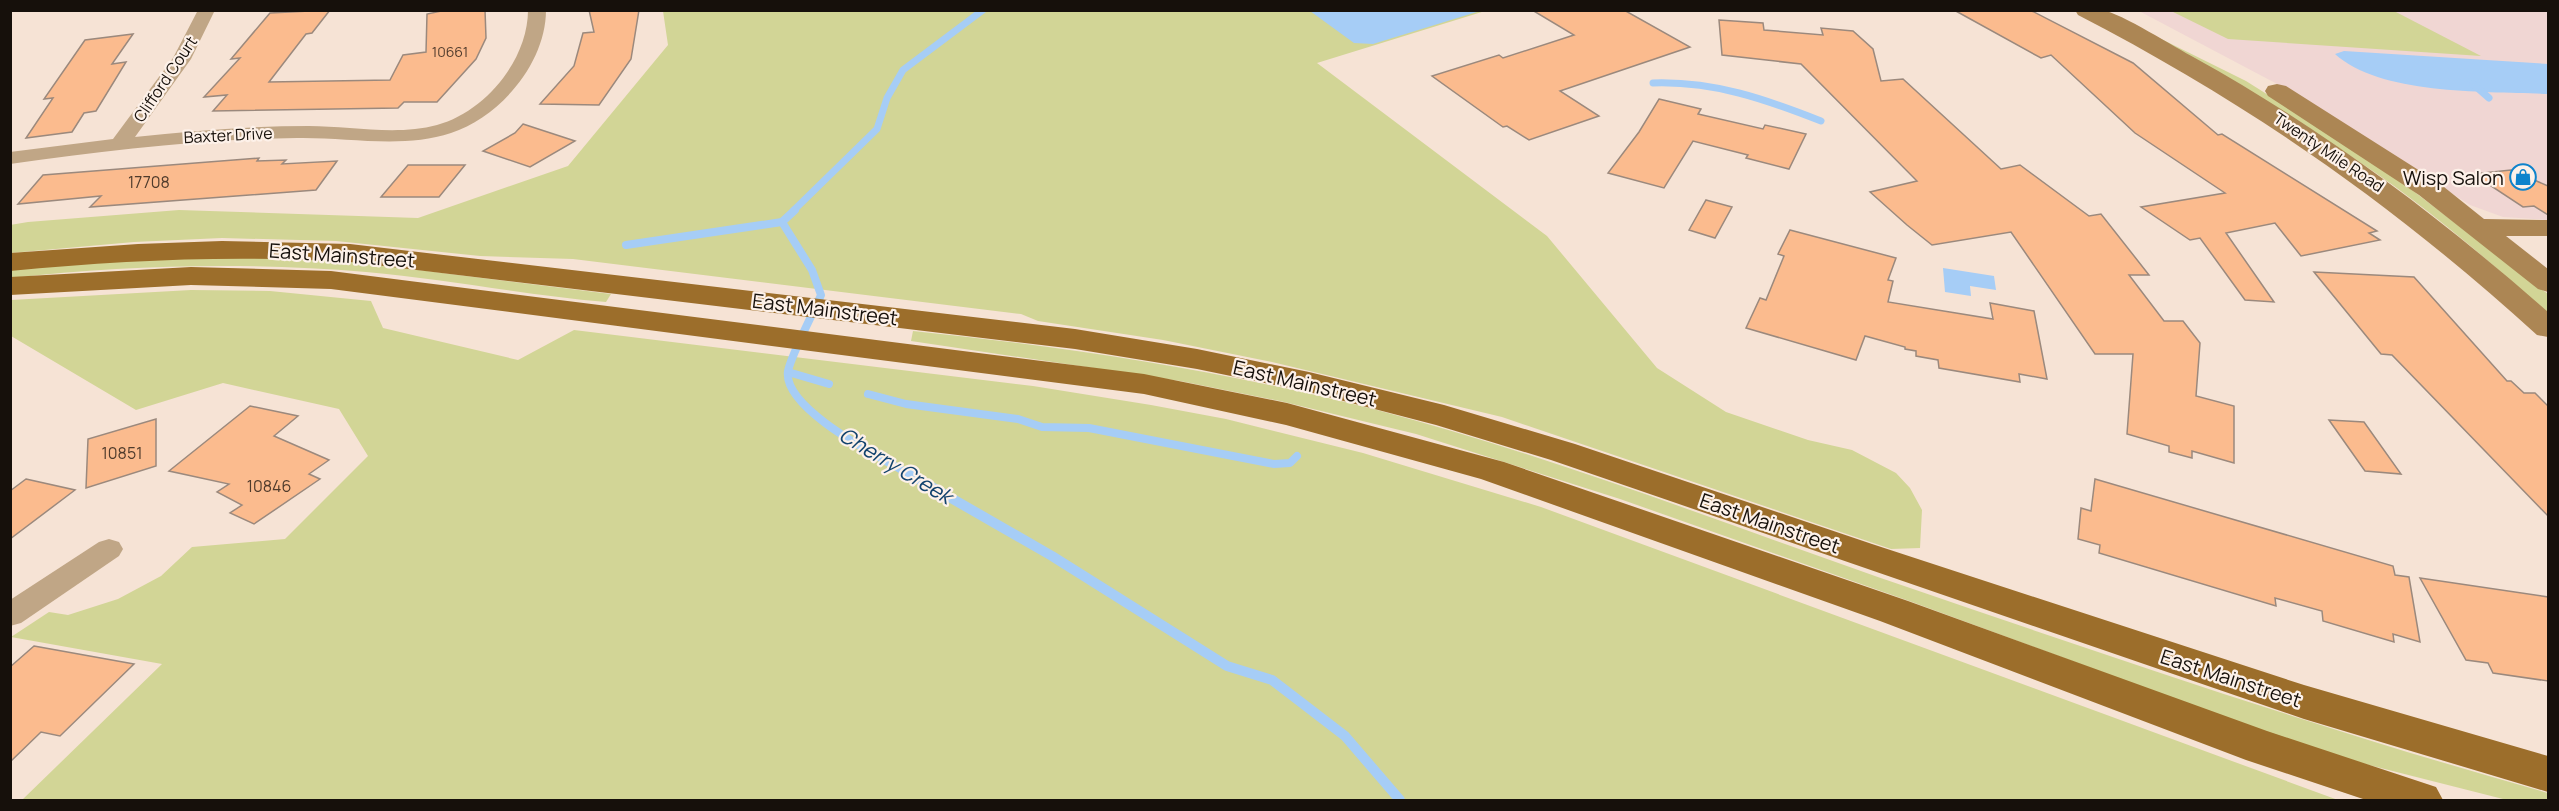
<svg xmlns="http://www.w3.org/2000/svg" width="2559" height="811" font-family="Manrope,sans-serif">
	<rect width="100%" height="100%" fill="#f6e3d5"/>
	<path fill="#f0d6d3" d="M 2139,11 L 2548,11 L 2548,220 L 2503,217 L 2470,205 L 2294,93 Z"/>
	<g fill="#d2d596">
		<path d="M 663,11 L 1485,11 L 1317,63 L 1547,236 L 1657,368 L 1726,412 L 1808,440 L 1852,450 L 1896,473 L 1910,488 L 1922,510 L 1920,548 L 1891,549 L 1502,417 L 1272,362 L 1163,340 L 1038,321 L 1021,314 L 573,259 L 480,256 L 336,241 L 222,238 L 134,242 L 11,253 L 10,225 L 28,222 L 179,210 L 418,218 L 568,166 L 668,45 Z"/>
		<path d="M 2171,11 L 2394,11 L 2481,56 L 2228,39 Z"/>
		<path d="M 2139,28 L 2246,81 L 2378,164 L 2548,294 L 2548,314 C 2482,254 2414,196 2338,148 C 2273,106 2205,68 2139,28 Z"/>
		<path d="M 233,257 L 339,260 L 611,294 L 606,302 C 525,295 446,279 366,272 C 248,262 128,265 11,278 L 10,270 L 97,262 Z"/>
		<path d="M 191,290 L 270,291 L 371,301 L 383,328 L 518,360 L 574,330 L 1033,386 L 1151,405 L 1226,419 L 1363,453 L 1541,507 L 2338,800 L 22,800 L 162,664 L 11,637 L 49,612 L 68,615 L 118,599 L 161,576 L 192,547 L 285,539 L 368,456 L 339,409 L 223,383 L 136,410 L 11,336 L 11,300 Z"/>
		<path d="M 913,331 C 1069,347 1225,371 1377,410 C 1559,458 1735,528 1913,589 C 2123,661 2334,733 2548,793 L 2548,800 L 2507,800 L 2361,763 L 2243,724 L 1912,602 L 1620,499 L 1416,434 L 1280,401 L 1180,381 L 911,341 Z"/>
	</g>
	<g fill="#a6cdf6">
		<path d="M 1310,11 L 1480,11 L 1373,44 L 1354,43 Z"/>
		<path d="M 2344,51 L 2548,64 L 2548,94 C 2489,91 2381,96 2335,54 Z"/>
		<path d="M 1943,268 L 1994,276 L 1996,290 L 1970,286 L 1971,296 L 1945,292 Z"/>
	</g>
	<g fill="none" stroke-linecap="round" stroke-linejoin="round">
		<g stroke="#a6cdf6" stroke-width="7">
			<path d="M 1653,83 C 1714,81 1765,99 1821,121"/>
			<path d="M 2473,84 L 2489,98"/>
			<path d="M 793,211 L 877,129 L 887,98 L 903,70 L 983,10"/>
		</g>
		<g stroke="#a6cdf6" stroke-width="8">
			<path d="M 795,210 L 782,222 L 812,270 L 821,295 C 813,314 792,353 788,371 C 782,410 886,460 914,477"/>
			<path d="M 626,245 L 782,222"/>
			<path d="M 788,372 L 829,384"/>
			<path d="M 868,394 L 906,404 L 1018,419 L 1042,427 L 1089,428 L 1274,464 L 1290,463 L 1297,456"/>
		</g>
		<path stroke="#a6cdf6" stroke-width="10" d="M 911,475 L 1052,556 L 1227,666 L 1272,680 L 1345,736 L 1400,800"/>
	</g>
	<g fill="#fbbb8e" stroke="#9b897d" stroke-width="1.5">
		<path d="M 330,10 L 312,33 L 306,34 L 269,82 L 390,80 L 403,55 L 426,52 L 427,14 L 446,10 L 485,10 L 486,38 L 476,59 L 437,102 L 404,102 L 398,108 L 213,111 L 227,95 L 204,97 L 240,58 L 231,59 L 270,13 Z"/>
		<path d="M 589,10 L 639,10 L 631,59 L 599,105 L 540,104 L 574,66 L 583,33 L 594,32 Z"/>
		<path d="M 1532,10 L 1624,10 L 1690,47 L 1560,91 L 1599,116 L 1529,140 L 1507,126 L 1503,127 L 1432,76 L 1499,55 L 1503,58 L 1574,35 Z"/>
		<path d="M 1954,10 L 2030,10 L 2133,63 L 2218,135 L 2222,134 L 2377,231 L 2369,233 L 2380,240 L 2301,256 L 2275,223 L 2226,233 L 2274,302 L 2245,300 L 2200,238 L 2190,240 L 2141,207 L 2225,193 L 2135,133 L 2051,55 L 2041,58 Z"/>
		<path d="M 1719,20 L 1763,23 L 1764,30 L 1823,35 L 1821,28 L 1853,31 L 1873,49 L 1881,81 L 1903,79 L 2001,169 L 2020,165 L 2089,216 L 2101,214 L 2149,275 L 2129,275 L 2164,321 L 2183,321 L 2200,343 L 2196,396 L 2234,406 L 2234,463 L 2192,451 L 2192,458 L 2169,452 L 2169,446 L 2127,434 L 2133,354 L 2095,354 L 2011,232 L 1932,245 L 1907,225 L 1870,192 L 1917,181 L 1801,64 L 1722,55 Z"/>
		<path d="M 133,34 L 112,64 L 126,62 L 96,111 L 84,113 L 72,132 L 26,138 L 53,98 L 44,99 L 85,40 Z"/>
		<path d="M 1659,99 L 1701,109 L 1698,114 L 1763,129 L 1765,125 L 1806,134 L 1789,169 L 1746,158 L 1748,155 L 1693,141 L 1664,188 L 1608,173 L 1639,132 Z"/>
		<path d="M 523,124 L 575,141 L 530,167 L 483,151 L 515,133 Z"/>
		<path d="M 259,158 L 257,161 L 286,160 L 282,164 L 337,161 L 316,190 L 90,207 L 101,196 L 18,204 L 43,175 Z"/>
		<path d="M 408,165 L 465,165 L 439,197 L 381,197 Z"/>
		<path d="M 2511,170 L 2548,186 L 2548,215 L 2534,206 L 2523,207 L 2473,174 Z"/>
		<path d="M 1706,200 L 1732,207 L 1715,238 L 1689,230 Z"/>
		<path d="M 1790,230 L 1896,258 L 1888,280 L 1893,281 L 1888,302 L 1993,319 L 1990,303 L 2034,311 L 2047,379 L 2019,374 L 2020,382 L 1939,368 L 1938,360 L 1916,356 L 1916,351 L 1905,349 L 1905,347 L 1865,336 L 1856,360 L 1746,328 L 1760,298 L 1766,300 L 1784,256 L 1778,254 Z"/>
		<path d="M 2314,272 L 2414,277 L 2507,381 L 2511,381 L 2524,393 L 2535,393 L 2548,406 L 2548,516 L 2392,355 L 2381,354 Z"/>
		<path d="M 250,406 L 298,416 L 274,436 L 329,460 L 309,474 L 320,479 L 254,524 L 230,513 L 242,505 L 217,492 L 229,484 L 169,471 Z"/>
		<path d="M 156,419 L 156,466 L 86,488 L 88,439 Z"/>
		<path d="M 2329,420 L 2364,422 L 2401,474 L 2365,471 Z"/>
		<path d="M 26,479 L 75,490 L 10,539 L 10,491 Z"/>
		<path d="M 2095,479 L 2393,566 L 2395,575 L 2409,577 L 2420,642 L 2393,634 L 2394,642 L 2323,621 L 2322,611 L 2275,598 L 2276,606 L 2099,553 L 2100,545 L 2078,539 L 2081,508 L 2091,511 Z"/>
		<path d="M 2420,578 L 2548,597 L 2548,681 L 2493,673 L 2488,663 L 2466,660 Z"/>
		<path d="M 34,646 L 134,664 L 60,736 L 41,732 L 10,762 L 10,667 Z"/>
	</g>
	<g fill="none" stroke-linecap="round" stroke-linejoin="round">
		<g fill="#c0a686" fill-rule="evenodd">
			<path d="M 198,10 L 215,10 L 191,59 L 135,137 C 192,131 251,126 309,126 C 349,126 397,136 437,125 C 485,112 528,60 528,10 L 546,10 C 546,63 500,117 451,133 C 403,149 347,137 297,138 C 201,139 105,151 10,164 L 10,152 L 113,139 L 173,58 Z"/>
			<path d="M 109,539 L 119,542 L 123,549 L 119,556 L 21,623 L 10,626 L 10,600 L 99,542 Z"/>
		</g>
		<g fill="#ac8654" fill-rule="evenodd">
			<path d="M 2075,10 C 2084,10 2094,9 2102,10 C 2121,13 2176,48 2195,58 C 2323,129 2439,216 2548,312 L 2548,337 L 2537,335 C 2394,205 2250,104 2078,15 Z"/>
			<path d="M 2277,84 L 2286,86 L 2439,183 L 2484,219 L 2548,220 L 2548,236 L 2506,236 L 2548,269 L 2548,292 L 2538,289 L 2419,195 L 2268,96 L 2265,91 L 2268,86 Z"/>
		</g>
		<g fill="#9c6e2b" fill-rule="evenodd">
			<path d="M 222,241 L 350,244 L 1075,329 L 1197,349 L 1309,372 L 1444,405 L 1575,444 L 1872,544 L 2304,685 L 2548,756 L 2548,792 L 2304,719 L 1551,460 L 1436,425 L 1309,392 L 1197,369 L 1075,349 L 350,262 C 236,255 124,260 10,271 L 10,253 L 138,244 Z"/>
			<path d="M 191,267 L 331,271 L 1144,374 L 1287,403 L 1504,462 L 1908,601 L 2267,731 L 2436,787 L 2443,800 L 2366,800 L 2246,760 L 1880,621 L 1481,479 L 1286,425 L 1144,394 L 331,289 L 191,285 L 10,295 L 10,277 Z"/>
		</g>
	</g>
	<defs>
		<g id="shop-ring" transform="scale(1.35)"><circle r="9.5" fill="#fdf1e9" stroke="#0e83cc" stroke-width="1.5"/><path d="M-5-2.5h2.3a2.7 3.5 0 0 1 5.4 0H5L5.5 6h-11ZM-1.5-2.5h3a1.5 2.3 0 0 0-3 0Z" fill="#0e83cc"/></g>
	</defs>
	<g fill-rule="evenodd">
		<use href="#shop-ring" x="2523" y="177"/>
	</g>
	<g text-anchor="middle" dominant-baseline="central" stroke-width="4.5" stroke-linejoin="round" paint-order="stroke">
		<g font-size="14" fill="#4f3b2c">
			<text x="450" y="51">10661</text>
		</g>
		<g font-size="16" fill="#16100b" stroke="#fdf1e9">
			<text transform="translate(165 79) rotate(-56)">Clifford Court</text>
			<text transform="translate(228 135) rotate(-3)">Baxter Drive</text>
			<text transform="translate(2329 152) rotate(34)">Twenty Mile Road</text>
		</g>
		<g font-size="16" fill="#4f3b2c">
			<text x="149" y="182">17708</text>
			<text x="122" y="453">10851</text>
			<text x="269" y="486">10846</text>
		</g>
		<g font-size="20" fill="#16100b" stroke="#fdf1e9" text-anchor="end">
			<text x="2504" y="177">Wisp Salon</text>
		</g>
		<g font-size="20" fill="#16100b" stroke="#fdf1e9">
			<text transform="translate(342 255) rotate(4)">East Mainstreet</text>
			<text transform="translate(825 309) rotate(7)">East Mainstreet</text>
			<text transform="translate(1305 383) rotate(13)">East Mainstreet</text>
			<text transform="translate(1770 523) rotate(19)">East Mainstreet</text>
			<text transform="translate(2231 678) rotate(18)">East Mainstreet</text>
		</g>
		<g font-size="21" font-style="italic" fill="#13436e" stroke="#fdf1e9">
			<text transform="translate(896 465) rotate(31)">Cherry Creek</text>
		</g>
	</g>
	<rect width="2559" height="811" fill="none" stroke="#16100b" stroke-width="24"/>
</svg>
